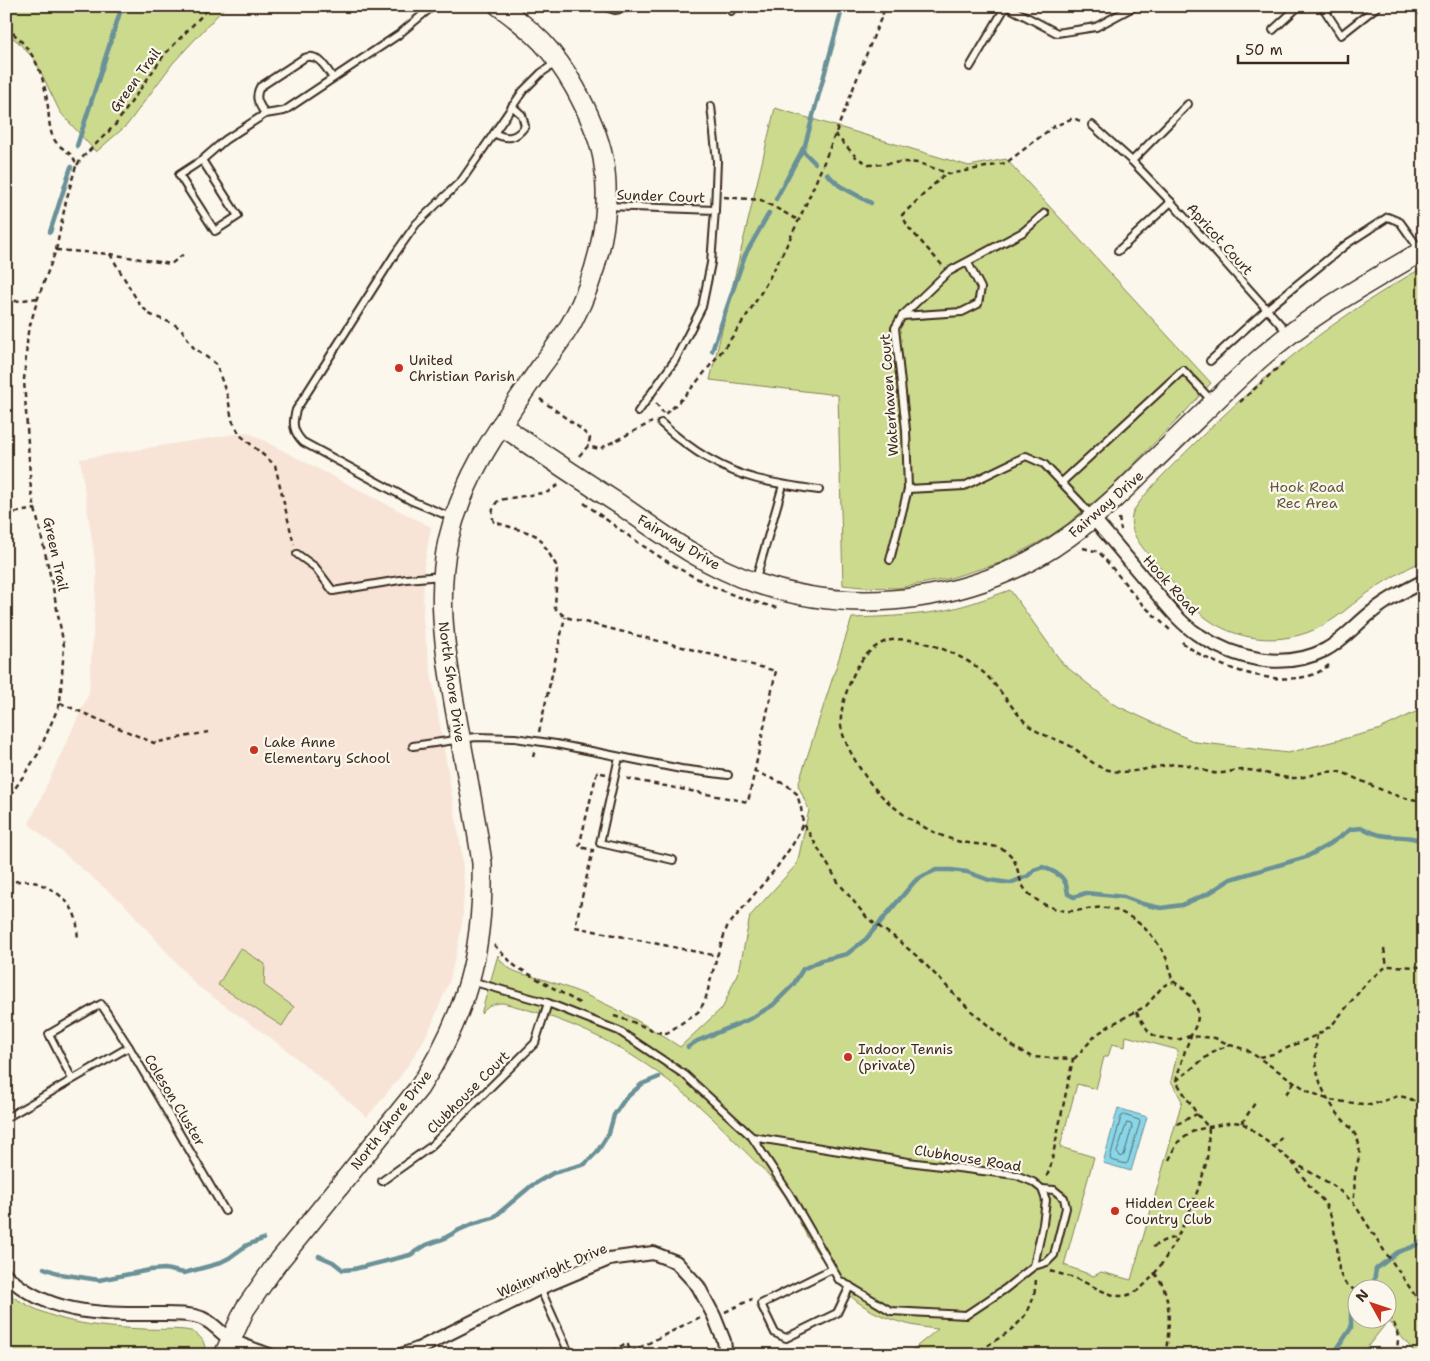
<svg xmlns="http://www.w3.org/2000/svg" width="1430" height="1361" font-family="'Shantell Sans',sans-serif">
	<rect width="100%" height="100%" fill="#fbf7ec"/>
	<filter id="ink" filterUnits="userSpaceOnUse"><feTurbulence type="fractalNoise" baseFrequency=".02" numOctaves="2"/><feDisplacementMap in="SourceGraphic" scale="10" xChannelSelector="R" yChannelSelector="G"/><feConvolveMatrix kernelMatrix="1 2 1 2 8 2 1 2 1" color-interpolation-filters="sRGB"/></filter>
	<g filter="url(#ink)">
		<path fill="#f7e4d7" d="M 247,432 L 431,527 L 424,567 L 423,621 L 428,655 L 461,848 L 464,883 L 463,916 L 458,946 L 449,982 L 431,1026 L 420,1047 L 400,1077 L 367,1117 L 283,1047 L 196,985 L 126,906 L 29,824 L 89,693 L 97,575 L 80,459 Z"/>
		<g fill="#ccda8e" stroke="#848256" fill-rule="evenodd">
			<path d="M 6,6 L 226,6 L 173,63 L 127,125 L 96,152 L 60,112 L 35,60 L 17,41 L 6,33 Z"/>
			<path d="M 775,108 L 969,166 L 1006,159 L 1211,383 L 1186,411 L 1109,489 L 1066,525 L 1045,539 L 1000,563 L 947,579 L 898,588 L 862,587 L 843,585 L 838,395 L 710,380 Z"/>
			<path d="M 1424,267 L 1424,560 C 1402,571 1381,583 1362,597 C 1349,607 1337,618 1322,626 C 1283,647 1234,642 1201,614 C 1186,601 1175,585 1163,571 C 1149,554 1123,533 1134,510 C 1150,486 1173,465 1193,445 C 1261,377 1339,314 1424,267 Z"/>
			<path d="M 1010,590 L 1063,664 L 1113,704 L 1195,742 L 1288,753 L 1378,730 L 1424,708 L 1424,1355 L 1417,1355 L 1388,1321 L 1361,1355 L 906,1355 L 938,1329 C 903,1326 863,1314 840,1285 C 836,1280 836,1273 832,1268 C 829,1264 824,1262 821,1258 C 804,1236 795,1208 778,1186 C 767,1172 752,1159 739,1145 C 670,1072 602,1027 503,1003 C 493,1003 488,1006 481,1014 L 498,955 C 506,973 525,974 542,979 C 592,994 636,1018 680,1047 L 723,1007 L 740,967 L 750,916 L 797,864 L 809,810 L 798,785 L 852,618 C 880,617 907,616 935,612 C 961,608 985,599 1010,590 ZM 1126,1036 L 1178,1050 L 1171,1081 L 1182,1101 L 1131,1280 L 1101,1272 L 1094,1276 L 1064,1265 L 1094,1157 L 1060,1147 L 1077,1084 L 1096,1089 L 1104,1057 L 1108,1057 L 1112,1044 L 1125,1047 ZM 1358,1288 L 1388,1288 L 1388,1318 L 1358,1318 Z"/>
			<path d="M 240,948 L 265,964 L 264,985 L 294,1007 L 282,1026 L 218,985 Z"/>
			<path d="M 6,1292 C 50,1323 93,1327 145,1329 C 160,1330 177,1328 191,1331 C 202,1336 206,1343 205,1354 L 6,1355 Z"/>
		</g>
		<path fill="#89d6e8" stroke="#6a9197" d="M 1118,1108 L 1147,1117 L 1131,1171 L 1103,1163 Z"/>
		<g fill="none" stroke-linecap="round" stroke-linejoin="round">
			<g stroke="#5a6f6f" stroke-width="1">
				<path d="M 1124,1115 L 1139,1120 L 1140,1122 L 1128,1162 L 1126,1164 L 1111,1160 L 1110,1158 L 1121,1117 Z"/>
				<path d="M 1127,1123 L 1131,1124 L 1132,1127 L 1124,1155 L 1121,1157 L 1117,1153 Z"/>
			</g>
			<g stroke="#6a9197" stroke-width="4.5">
				<path d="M 77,146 L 122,6"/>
				<path d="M 802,150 L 815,163"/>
				<path d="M 827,174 L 840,186 L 871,203"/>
				<path d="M 776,199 L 805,145 L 843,6"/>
				<path d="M 50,232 L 71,167"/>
				<path d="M 712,351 L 745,255 L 769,213"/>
				<path d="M 688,1047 L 697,1041 L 750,1019 L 773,1005 L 793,985 L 803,969 L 822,960 L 847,954 L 866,939 L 915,881 L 925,875 L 936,870 L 951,870 L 967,872 L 989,880 L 1010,883 L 1028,876 L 1034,870 L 1043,867 C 1059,874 1066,876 1068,894 L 1074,897 L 1086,893 L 1124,897 L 1143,904 L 1161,908 L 1182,905 L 1209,893 L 1231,879 L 1306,857 L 1330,844 L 1351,829 L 1363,828 C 1384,842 1405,832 1424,842"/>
				<path d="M 319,1256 L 333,1262 L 343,1270 L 354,1269 L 410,1255 L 426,1245 L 443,1239 L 459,1230 L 475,1223 L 493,1218 L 531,1186 L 553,1173 L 585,1164 L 597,1152 L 609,1133 L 614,1115 L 625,1099 L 642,1084 L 659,1077"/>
				<path d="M 44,1268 L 60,1274 L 99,1280 L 150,1270 L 165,1269 L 184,1273 L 217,1264 L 229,1258 L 247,1245 L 263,1239"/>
				<path d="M 1373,1288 L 1376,1269 L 1398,1252 L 1412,1247 L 1424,1240"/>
				<path d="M 1333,1355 L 1351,1328 L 1351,1313 L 1358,1305"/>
			</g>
			<g stroke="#3b2a1e" stroke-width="10">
				<g id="lane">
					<path d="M 602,6 L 615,10 L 633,6"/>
					<path d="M 730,6 L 731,11"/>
					<path d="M 1006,6 L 1057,33 L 1096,27 L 1135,6"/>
					<path d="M 1322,6 L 1341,35 L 1378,6"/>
					<path d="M 1419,6 L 1424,14"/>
					<path d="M 1273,30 L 1299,6"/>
					<path d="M 970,67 L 1006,6"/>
					<path d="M 265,114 C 259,104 254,98 260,87 L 304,58 C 318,52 326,68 333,78"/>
					<path d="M 1092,125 L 1132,161 L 1171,202 L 1288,333"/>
					<path d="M 494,133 C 507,140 516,139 525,126 L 522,115 L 512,106"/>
					<path d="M 202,160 L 238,216 L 215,231 L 179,175 L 202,160 L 225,140 L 265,114 L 284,111 L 398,35 L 433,6"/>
					<path d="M 1132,161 L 1188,104"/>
					<path d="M 607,206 L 715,210"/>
					<path d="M 1118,251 L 1171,202"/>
					<path d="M 902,316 L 962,312 L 978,304 L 981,288 L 968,263"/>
					<path d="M 1210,361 L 1267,309 L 1348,243 L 1388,217 L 1400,222 L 1420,250"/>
					<path d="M 638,412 L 675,360 L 702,307 L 711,263 L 715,210 L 717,161 L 711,106"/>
					<path d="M 661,423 C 688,448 722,470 757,479 C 778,484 798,487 819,490"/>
					<path d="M 1061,483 L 1183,370 L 1212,401"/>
					<path d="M 908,489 L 964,486 L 1026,456 L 1044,464 L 1081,503 L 1092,517"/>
					<path d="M 453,518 L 412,501 L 303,442 C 293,432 292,423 296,410 L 395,254 L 416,224 L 462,180 L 523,91 L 541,73 L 557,62"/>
					<path d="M 297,554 L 315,567 L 333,591 L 406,579 L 442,576"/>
					<path d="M 890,560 L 908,489 L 906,430 L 895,328 L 902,316 L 948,272 L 1023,232 L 1045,213"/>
					<path d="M 755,582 L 783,485"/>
					<path d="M 413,746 L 476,737 L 515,738 L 556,744 L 681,769 L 728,775"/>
					<path d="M 619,757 L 600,843 L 673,860"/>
					<path d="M 471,981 L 548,1003 L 619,1031 L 685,1075 L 752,1137 L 790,1195 L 839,1280 L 891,1311 L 966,1315 L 1005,1289 L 1034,1266 L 1043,1224 L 1046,1200 L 1042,1189 L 1033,1182 L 1016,1175 L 908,1162 L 752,1137"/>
					<path d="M 72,1079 L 49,1034 L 101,1004 L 129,1047"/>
					<path d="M 6,1118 L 129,1047 L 225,1211"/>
					<path d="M 382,1181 L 430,1147 L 535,1043 L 548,1003"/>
					<path d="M 1034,1266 L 1047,1262 L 1054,1255 L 1066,1208 L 1064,1198 L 1054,1190 L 1042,1189"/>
					<path d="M 832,1269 L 761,1304 L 775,1333 L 786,1338 L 837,1313 L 850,1286"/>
					<path d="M 540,1288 L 570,1355"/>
				</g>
			</g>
			<g stroke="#3b2a1e" stroke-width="16">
				<g id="street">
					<path d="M 1093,518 C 1113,541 1132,564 1152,588 C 1166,604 1179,622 1197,634 C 1235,659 1283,671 1325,650 C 1343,641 1356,624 1372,612 C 1388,599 1406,590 1424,581"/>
					<path d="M 6,1275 C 47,1314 98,1314 150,1314 C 165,1314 180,1313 195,1316 C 210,1319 218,1331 230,1339 C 241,1346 257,1350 269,1355"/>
					<path d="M 401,1355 L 418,1349 L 540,1288 L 609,1259 L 653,1253 L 676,1262 L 698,1286 L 714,1316 L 724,1341 L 726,1355"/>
				</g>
			</g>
			<g stroke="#3b2a1e" stroke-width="22">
				<g id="secondary">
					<path d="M 501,425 C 539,452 579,478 619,504 C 662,534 705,566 756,583 C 859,618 980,601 1068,537 C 1095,518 1119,495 1142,472 C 1180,436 1217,398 1256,362 C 1306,317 1366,284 1424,250"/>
					<path d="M 224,1355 L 245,1309 L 275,1266 L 419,1088 C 467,1014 484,951 482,863 C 474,807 462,751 453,696 C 444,644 437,593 448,541 C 464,473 501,425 540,368 C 551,353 563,338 572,322 C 598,274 613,212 603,158 C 598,133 587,110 575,88 C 566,72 555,56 542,42 C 529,29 514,17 499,6"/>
				</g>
			</g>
			<g stroke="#3b2a1e" stroke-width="2.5" stroke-dasharray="5 4" stroke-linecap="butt">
				<path d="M 6,27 C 35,51 43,71 48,107 C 49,116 49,129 53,137 C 58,150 75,151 76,166 L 66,201 L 56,250 L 38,298 L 28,332 L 24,380 L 31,491 L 52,583 L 64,646 L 60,703 L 38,754 L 6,802"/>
				<path d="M 835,134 L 857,158 L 871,165 L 903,162 L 919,163 L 950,174 L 1006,163 L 1053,127 L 1073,118 L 1083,122"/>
				<path d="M 77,165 L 82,158 L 116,124 L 164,55 L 211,6"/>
				<path d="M 724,197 L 761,200 L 800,221"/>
				<path d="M 56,250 L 110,254 L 171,264 L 185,253"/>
				<path d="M 110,254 L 140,305 L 151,315 L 174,324 L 182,330 L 193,347 L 216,364 L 228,398 L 232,420 L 240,435 L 275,465 L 294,545"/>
				<path d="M 942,265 L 908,227 L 902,215 L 945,174"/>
				<path d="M 6,304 L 16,301 L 38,298"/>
				<path d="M 540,399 L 581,429 L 590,438 L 588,446"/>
				<path d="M 1240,402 L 1284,362"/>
				<path d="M 656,403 L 663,413"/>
				<path d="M 665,414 C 682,401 695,384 709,367 C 796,262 834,130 886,6"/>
				<path d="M 579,456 L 588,446 L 599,449 L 652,422"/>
				<path d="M 558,485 L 548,492 L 499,500 C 492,506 491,514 494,522 L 530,533 L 539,537 L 556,565 L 557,569 L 555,608 L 565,617 L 776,671 L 748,802 L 624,778"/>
				<path d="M 584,503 C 628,536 675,571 726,592 C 743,599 760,603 777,608"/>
				<path d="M 6,514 L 36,509"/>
				<path d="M 1119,518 L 1121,530"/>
				<path d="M 1083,548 L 1099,552 L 1142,604 L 1171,631"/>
				<path d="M 1182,642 C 1212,667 1274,687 1312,675 C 1319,673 1326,667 1332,663"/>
				<path d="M 60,703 L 154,743 L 208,732"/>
				<path d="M 539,732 L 565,617"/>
				<path d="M 533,757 L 535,750"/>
				<path d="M 754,771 L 787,785 L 797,794 L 801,808 L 803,823 L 838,882 L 868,919 L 893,936 L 919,958 L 970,1010 L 1015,1048 L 1032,1057 L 1073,1059 L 1050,1169 L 1045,1180"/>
				<path d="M 606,774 L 597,772 L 579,847 L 593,850 L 575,927 L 717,956"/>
				<path d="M 6,882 C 14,882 23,880 30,881 C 48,885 69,898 75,916 C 78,923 77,932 78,940"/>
				<path d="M 494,945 L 515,966 L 581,1004"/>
				<path d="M 1384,949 L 1387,966"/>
				<path d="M 1136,1012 L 1149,1032 L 1156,1037 L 1177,1040 L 1190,1036 L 1215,1038 L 1230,1045 L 1247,1050 L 1308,1091 L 1329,1100 L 1371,1105 L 1398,1096 L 1409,1098 L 1424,1108"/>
				<path d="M 614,1016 L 630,1021 L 657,1032 L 667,1033 L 698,1012 L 705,1001 L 717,956 L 727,927 L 777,867 L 793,844 L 803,823"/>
				<path d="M 1317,1035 C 1313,1067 1318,1088 1338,1114 C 1346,1124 1357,1132 1359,1145 C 1361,1155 1356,1166 1355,1176 C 1354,1185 1355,1193 1353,1202"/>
				<path d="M 1260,1057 L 1273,1054 L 1317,1035 L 1332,1025 L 1368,981 L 1387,966 L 1424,967"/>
				<path d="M 1074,1059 L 1096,1035 L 1109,1026 L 1146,1006 L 1163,986 L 1173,982"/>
				<path d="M 1176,1081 C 1180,1067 1184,1052 1190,1038 C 1193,1030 1198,1024 1198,1015 C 1198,1005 1190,995 1183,988 C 1181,987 1174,982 1173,981 C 1170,976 1170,968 1168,962 C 1158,939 1139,918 1115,910 C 1093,902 1078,917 1053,908 C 1042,904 1028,896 1023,886 C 1017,875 1018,860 1007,852 C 996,843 971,845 957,841 C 929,833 897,813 877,791 C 865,779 842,742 841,725 C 839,707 853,668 866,655 C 872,649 880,643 887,641 C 915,633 967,656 986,675 C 1001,690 1012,709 1027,724 C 1040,736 1057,738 1072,747 C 1085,755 1094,767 1109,770 C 1131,776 1156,765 1178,764 C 1190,764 1198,769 1209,772 C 1221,776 1234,769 1246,770 C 1261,770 1275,777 1290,778 C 1307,779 1323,769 1340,772 C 1348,774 1356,779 1364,782 C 1382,790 1403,801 1424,800"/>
				<path d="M 1286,1094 L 1294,1082"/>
				<path d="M 1242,1123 L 1255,1103"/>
				<path d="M 1177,1124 L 1197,1114"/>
				<path d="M 1273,1148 L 1284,1134"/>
				<path d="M 1169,1160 L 1178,1142 L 1195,1130 L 1233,1122 L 1242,1123 L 1249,1127 L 1291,1161 L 1334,1186 L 1353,1202 L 1385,1252 L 1398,1270 L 1424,1309"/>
				<path d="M 1292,1162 L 1311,1188 L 1325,1203 L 1332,1219 L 1337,1245 L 1339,1271 L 1344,1282 L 1358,1293"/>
				<path d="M 1153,1247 L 1163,1241 L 1176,1237"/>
				<path d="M 1050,1271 C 1060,1274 1070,1276 1079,1280 C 1092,1285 1107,1296 1122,1296 C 1159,1296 1202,1189 1207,1158 C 1209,1148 1208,1137 1209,1128 L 1197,1114 L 1176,1081 L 1214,1051 L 1230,1045"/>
				<path d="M 1154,1273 C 1173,1291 1170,1331 1165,1355"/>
				<path d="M 725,1312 L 752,1299"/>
				<path d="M 1388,1316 C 1399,1327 1400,1341 1395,1355"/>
				<path d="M 604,1355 L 627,1343 L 631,1352 L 700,1317"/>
				<path d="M 972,1355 C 1006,1333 1035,1323 1036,1277"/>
			</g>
			<use href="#lane" stroke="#fbf7ec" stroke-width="6"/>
			<use href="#street" stroke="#fbf7ec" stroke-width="12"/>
			<use href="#secondary" stroke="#fbf7ec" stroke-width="19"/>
		</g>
	</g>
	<g fill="#c8321e" stroke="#fbf7ec" stroke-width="2">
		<circle cx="399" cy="368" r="5"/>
		<circle cx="254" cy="750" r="5"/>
		<circle cx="848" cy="1057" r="5"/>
		<circle cx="1115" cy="1211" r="5"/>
	</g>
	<g text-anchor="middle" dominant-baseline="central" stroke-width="4.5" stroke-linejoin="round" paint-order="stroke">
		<g font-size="14" fill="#3b2a1e" stroke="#fbf7ec">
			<text transform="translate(135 80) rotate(-54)">Green Trail</text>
			<text transform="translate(661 196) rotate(2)">Sunder Court</text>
			<text transform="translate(1220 239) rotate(48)">Apricot Court</text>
			<text transform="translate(889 395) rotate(-94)">Waterhaven Court</text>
			<text transform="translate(1106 504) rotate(-41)">Fairway Drive</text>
			<text transform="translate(679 542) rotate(31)">Fairway Drive</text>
			<text transform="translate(56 554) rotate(78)">Green Trail</text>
			<text transform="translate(1171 585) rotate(48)">Hook Road</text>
			<text transform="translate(452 682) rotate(82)">North Shore Drive</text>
			<text transform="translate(468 1092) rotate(-45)">Clubhouse Court</text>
			<text transform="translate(175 1100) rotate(59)">Coleson Cluster</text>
			<text transform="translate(391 1120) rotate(-52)">North Shore Drive</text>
			<text transform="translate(968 1158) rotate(9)">Clubhouse Road</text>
			<text transform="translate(552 1270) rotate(-23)">Wainwright Drive</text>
		</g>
		<g font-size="14" fill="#3b2a1e" stroke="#fbf7ec" text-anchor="start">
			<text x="409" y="360">United<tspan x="409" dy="16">Christian Parish</tspan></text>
			<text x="264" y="742">Lake Anne<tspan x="264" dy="16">Elementary School</tspan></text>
			<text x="858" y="1049">Indoor Tennis<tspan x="858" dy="16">(private)</tspan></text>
			<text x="1125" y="1203">Hidden Creek<tspan x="1125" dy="16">Country Club</tspan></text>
		</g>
		<g font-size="14" fill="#5f563a" stroke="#fbf7ec">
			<text x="1307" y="487">Hook Road<tspan x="1307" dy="16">Rec Area</tspan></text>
		</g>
	</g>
	<rect width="1430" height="1361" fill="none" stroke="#fbf7ec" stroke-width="25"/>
	<rect x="12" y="12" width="1405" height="1336" fill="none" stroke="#3b2a1e" stroke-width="2" filter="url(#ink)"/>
	<g transform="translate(1372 1304) rotate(310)"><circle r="24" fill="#fbf7ec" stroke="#aea59a"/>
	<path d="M0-4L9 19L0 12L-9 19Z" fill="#c8321e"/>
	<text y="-8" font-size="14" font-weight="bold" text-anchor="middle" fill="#3b2a1e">N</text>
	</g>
	<path d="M1238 55v8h110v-8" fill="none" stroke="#3b2a1e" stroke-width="2.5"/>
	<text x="1245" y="55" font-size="15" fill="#3b2a1e" stroke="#fbf7ec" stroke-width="4" paint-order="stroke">50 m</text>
</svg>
